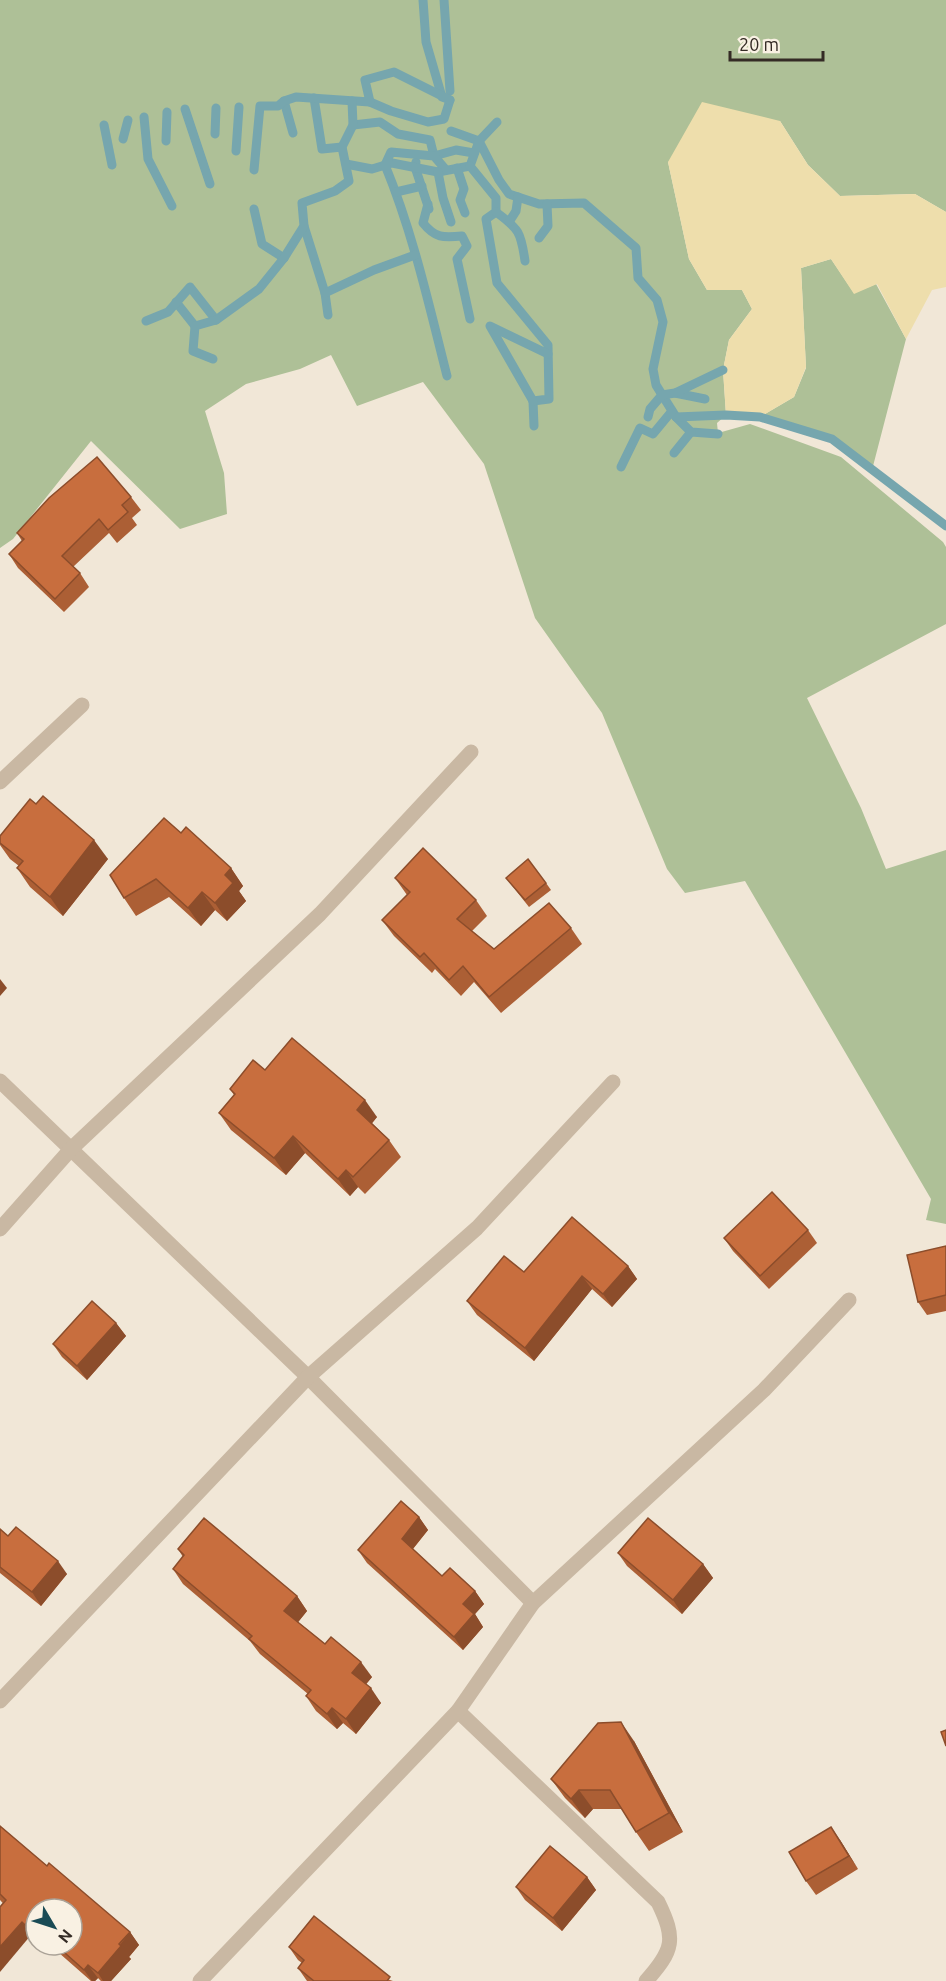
<svg xmlns="http://www.w3.org/2000/svg" width="946" height="1981" font-family="Ubuntu,sans-serif">
	<rect width="100%" height="100%" fill="#f1e7d7"/>
	<g fill="#aec097">
		<path d="M 0,0 L 946,0 L 946,212 L 915,194 L 840,196 L 808,165 L 780,121 L 668,162 L 689,259 L 707,290 L 742,290 L 752,309 L 729,340 L 723,370 L 726,415 L 717,423 L 718,433 L 750,424 L 841,457 L 943,542 L 946,547 L 946,624 L 807,698 L 861,808 L 886,869 L 946,850 L 946,1224 L 926,1220 L 931,1199 L 745,881 L 685,893 L 667,869 L 602,713 L 535,618 L 484,464 L 423,382 L 357,406 L 331,355 L 300,369 L 246,384 L 205,411 L 224,473 L 227,514 L 180,529 L 91,441 L 13,539 L 0,548 Z"/>
		<path d="M 831,259 L 854,293 L 876,284 L 906,339 L 872,470 L 832,439 L 760,417 L 794,397 L 806,368 L 801,268 Z"/>
	</g>
	<path fill="#eedeac" d="M 702,102 L 780,121 L 808,165 L 840,196 L 915,194 L 946,212 L 946,287 L 932,290 L 906,339 L 877,284 L 854,294 L 831,259 L 801,268 L 806,367 L 794,397 L 760,417 L 726,415 L 723,370 L 729,340 L 752,309 L 742,290 L 707,290 L 689,259 L 668,162 Z"/>
	<g fill="none" stroke-linecap="round" stroke-linejoin="round">
		<g stroke="#76a6ae" stroke-width="9">
			<path d="M 423,0 L 426,42 L 442,97 L 445,98"/>
			<path d="M 444,0 L 450,91"/>
			<path d="M 314,98 L 322,149 L 342,147"/>
			<path d="M 284,101 L 293,133"/>
			<path d="M 370,102 L 391,111 L 428,122 L 444,119 L 450,100"/>
			<path d="M 185,109 L 210,184"/>
			<path d="M 144,117 L 148,159 L 172,206"/>
			<path d="M 104,125 L 112,165"/>
			<path d="M 353,125 L 380,122 L 398,134 L 430,140 L 434,156 L 456,150 L 474,153"/>
			<path d="M 451,131 L 479,141 L 499,180 L 509,194 L 539,204 L 584,203 L 636,248 L 638,278 L 657,300 L 663,322 L 653,369 L 656,385 L 676,417 L 691,432 L 718,434"/>
			<path d="M 215,134 L 216,108"/>
			<path d="M 123,139 L 128,120"/>
			<path d="M 166,141 L 167,112"/>
			<path d="M 236,151 L 239,107"/>
			<path d="M 416,162 L 415,167 L 429,209"/>
			<path d="M 346,164 L 372,169 L 392,163 L 438,172 L 470,166 L 479,141 L 497,122"/>
			<path d="M 470,166 L 496,198 L 496,212 L 486,219 L 497,283 L 548,345 L 549,399 L 533,401 L 534,426"/>
			<path d="M 457,168 L 464,189 L 460,200 L 465,213"/>
			<path d="M 254,170 L 260,106 L 278,106 L 284,101 L 296,97 L 370,102 L 365,80 L 394,72 L 450,100"/>
			<path d="M 446,170 L 434,156 L 391,152 L 385,165 C 413,233 429,305 447,376"/>
			<path d="M 438,172 L 443,198 L 451,222"/>
			<path d="M 396,192 L 422,186"/>
			<path d="M 428,204 L 423,223 C 435,238 443,238 462,236 L 467,246 L 457,259 L 470,319"/>
			<path d="M 254,209 L 262,244 L 284,258"/>
			<path d="M 496,212 C 519,229 521,232 525,261"/>
			<path d="M 509,222 L 516,211 L 518,197"/>
			<path d="M 304,226 L 325,293 L 328,315"/>
			<path d="M 539,238 L 548,226 L 547,204"/>
			<path d="M 325,293 L 374,270 L 415,255"/>
			<path d="M 176,302 L 195,326"/>
			<path d="M 146,321 L 168,312 L 190,287 L 216,320 L 259,289 L 284,258 L 304,226 L 302,203 L 335,191 L 349,181 L 342,147 L 353,125 L 352,101"/>
			<path d="M 213,359 L 193,351 L 195,326 L 216,320"/>
			<path d="M 675,393 L 705,399"/>
			<path d="M 533,401 L 490,326 L 548,354"/>
			<path d="M 648,417 L 650,409 L 662,395 L 675,393 L 723,370"/>
			<path d="M 676,417 L 726,415 L 760,417 L 832,439 L 946,526"/>
			<path d="M 674,453 L 691,432"/>
			<path d="M 621,467 L 640,428 L 653,434 L 672,411"/>
		</g>
		<g stroke="#c9b8a3" stroke-width="15">
			<path d="M 0,782 L 82,705"/>
			<path d="M 0,1081 L 308,1377 L 533,1603"/>
			<path d="M 0,1229 L 71,1149 L 320,914 L 471,752"/>
			<path d="M 0,1701 L 308,1377 L 477,1228 L 613,1082"/>
			<path d="M 458,1711 L 658,1902 C 676,1939 674,1950 646,1981"/>
			<path d="M 200,1981 L 458,1711 L 533,1603 L 764,1390 L 849,1300"/>
		</g>
	</g>
	<g fill="#ac5f35">
		<path d="M 131,497 L 141,510 L 132,518 L 137,525 L 117,543 L 109,533 L 73,567 L 80,573 L 89,587 L 64,612 L 18,568 L 9,554 L 22,541 L 17,533 Z"/>
		<path d="M 36,804 L 108,859 L 63,916 L 30,887 L 17,868 L 19,866 L 10,859 L 0,845 L 0,836 Z"/>
		<path d="M 181,833 L 231,868 L 243,886 L 239,891 L 246,901 L 227,921 L 215,910 L 201,926 L 169,897 L 136,916 L 124,898 Z"/>
		<path d="M 395,878 L 476,900 L 487,916 L 472,931 L 494,949 L 571,928 L 582,944 L 501,1013 L 474,982 L 461,996 L 435,969 L 432,973 L 394,936 L 382,920 L 407,895 Z"/>
		<path d="M 506,878 L 546,883 L 551,890 L 529,907 Z"/>
		<path d="M 265,1070 L 377,1117 L 372,1123 L 389,1140 L 401,1157 L 365,1194 L 358,1187 L 350,1196 L 305,1153 L 286,1175 L 231,1130 L 219,1113 L 234,1095 L 230,1089 Z"/>
		<path d="M 808,1230 L 817,1243 L 769,1289 L 733,1251 L 724,1238 Z"/>
		<path d="M 946,1246 L 946,1311 L 927,1315 L 918,1302 Z"/>
		<path d="M 628,1266 L 637,1279 L 612,1307 L 592,1289 L 534,1361 L 477,1315 L 467,1301 L 524,1272 Z"/>
		<path d="M 116,1323 L 126,1336 L 87,1380 L 62,1357 L 53,1344 Z"/>
		<path d="M 419,1517 L 428,1530 L 413,1549 L 442,1576 L 475,1591 L 484,1604 L 475,1614 L 483,1627 L 463,1650 L 367,1563 L 358,1550 Z"/>
		<path d="M 0,1529 L 8,1536 L 67,1574 L 41,1606 L 0,1573 Z"/>
		<path d="M 178,1549 L 297,1596 L 307,1611 L 298,1622 L 325,1644 L 372,1677 L 366,1684 L 381,1703 L 356,1734 L 343,1723 L 337,1729 L 316,1711 L 306,1696 L 308,1694 L 260,1654 L 250,1641 L 183,1584 L 173,1569 L 183,1557 Z"/>
		<path d="M 618,1553 L 703,1564 L 713,1578 L 682,1614 L 627,1566 Z"/>
		<path d="M 634,1741 L 683,1832 L 649,1851 L 636,1832 L 622,1809 L 593,1809 L 585,1818 L 565,1798 L 551,1779 Z"/>
		<path d="M 0,1826 L 47,1866 L 130,1932 L 139,1945 L 129,1957 L 131,1959 L 111,1981 L 101,1981 L 98,1978 L 95,1981 L 91,1981 L 50,1945 L 72,1945 L 36,1909 L 36,1937 L 35,1938 L 0,1900 Z"/>
		<path d="M 840,1840 L 858,1869 L 816,1895 L 806,1881 Z"/>
		<path d="M 587,1877 L 596,1890 L 562,1931 L 525,1900 L 516,1887 Z"/>
		<path d="M 289,1947 L 393,1981 L 307,1981 L 298,1968 L 302,1963 L 298,1960 Z"/>
	</g>
	<g fill="#8c4d2b">
		<path d="M 94,840 L 108,859 L 63,916 L 50,897 Z"/>
		<path d="M 231,868 L 243,886 L 239,891 L 246,901 L 227,921 L 215,903 L 225,875 Z"/>
		<path d="M 202,892 L 215,910 L 201,926 L 188,908 Z"/>
		<path d="M 0,979 L 7,988 L 0,996 Z"/>
		<path d="M 365,1100 L 377,1117 L 369,1127 L 357,1110 Z"/>
		<path d="M 293,1136 L 305,1153 L 286,1175 L 274,1158 Z"/>
		<path d="M 346,1170 L 358,1187 L 350,1196 L 338,1179 Z"/>
		<path d="M 628,1266 L 637,1279 L 612,1307 L 603,1294 Z"/>
		<path d="M 582,1276 L 592,1289 L 534,1361 L 525,1348 Z"/>
		<path d="M 116,1323 L 126,1336 L 87,1380 L 77,1366 Z"/>
		<path d="M 419,1517 L 428,1530 L 411,1551 L 402,1539 Z"/>
		<path d="M 58,1561 L 67,1574 L 41,1606 L 32,1592 Z"/>
		<path d="M 703,1564 L 713,1578 L 682,1614 L 673,1600 Z"/>
		<path d="M 475,1591 L 484,1604 L 475,1614 L 483,1627 L 463,1650 L 454,1637 L 463,1604 Z"/>
		<path d="M 297,1596 L 307,1611 L 295,1626 L 284,1611 Z"/>
		<path d="M 361,1662 L 372,1677 L 363,1688 L 352,1673 Z"/>
		<path d="M 371,1688 L 381,1703 L 356,1734 L 346,1719 Z"/>
		<path d="M 332,1708 L 343,1723 L 337,1729 L 327,1714 Z"/>
		<path d="M 621,1722 L 634,1741 L 683,1832 L 669,1813 Z"/>
		<path d="M 579,1790 L 593,1809 L 585,1818 L 571,1799 Z"/>
		<path d="M 831,1827 L 840,1840 L 858,1869 L 849,1856 Z"/>
		<path d="M 587,1877 L 596,1890 L 562,1931 L 553,1918 Z"/>
		<path d="M 28,1921 L 36,1932 L 36,1937 L 35,1938 L 25,1925 Z"/>
		<path d="M 22,1922 L 31,1935 L 0,1972 L 0,1947 Z"/>
		<path d="M 130,1932 L 139,1945 L 129,1957 L 131,1959 L 111,1981 L 103,1981 L 98,1973 Z"/>
		<path d="M 88,1965 L 98,1978 L 95,1981 L 92,1981 L 84,1970 Z"/>
	</g>
	<g fill="#c86e3e" stroke="#8c4d2b" stroke-width="1.5">
		<path d="M 97,457 L 131,497 L 122,505 L 128,512 L 108,530 L 99,519 L 62,556 L 80,573 L 55,599 L 9,554 L 24,539 L 17,533 L 49,498 Z"/>
		<path d="M 43,796 L 94,840 L 50,897 L 17,868 L 23,861 L 0,843 L 0,836 L 30,799 L 36,804 Z"/>
		<path d="M 164,818 L 181,833 L 186,827 L 231,868 L 225,875 L 233,883 L 215,903 L 202,892 L 188,908 L 156,879 L 124,898 L 110,875 Z"/>
		<path d="M 423,848 L 476,900 L 457,919 L 494,949 L 549,903 L 571,928 L 489,997 L 463,966 L 449,980 L 424,953 L 420,957 L 382,920 L 410,892 L 395,878 Z"/>
		<path d="M 528,859 L 546,883 L 525,900 L 506,878 Z"/>
		<path d="M 292,1038 L 365,1100 L 357,1110 L 389,1140 L 353,1177 L 346,1170 L 338,1179 L 293,1136 L 274,1158 L 219,1113 L 235,1094 L 230,1089 L 253,1060 L 265,1070 Z"/>
		<path d="M 772,1192 L 808,1230 L 760,1276 L 724,1238 Z"/>
		<path d="M 572,1217 L 628,1266 L 603,1294 L 582,1276 L 525,1348 L 467,1301 L 504,1256 L 524,1272 Z"/>
		<path d="M 946,1246 L 946,1295 L 918,1302 L 907,1255 Z"/>
		<path d="M 92,1301 L 116,1323 L 77,1366 L 53,1344 Z"/>
		<path d="M 401,1501 L 419,1517 L 402,1539 L 442,1576 L 450,1568 L 475,1591 L 463,1604 L 474,1614 L 454,1637 L 358,1550 Z"/>
		<path d="M 204,1518 L 297,1596 L 284,1611 L 325,1644 L 331,1637 L 361,1662 L 352,1673 L 371,1688 L 346,1719 L 332,1708 L 327,1714 L 306,1696 L 311,1690 L 249,1639 L 252,1636 L 173,1569 L 184,1555 L 178,1549 Z"/>
		<path d="M 648,1518 L 703,1564 L 673,1600 L 618,1553 Z"/>
		<path d="M 16,1527 L 58,1561 L 32,1592 L 0,1567 L 0,1529 L 8,1536 Z"/>
		<path d="M 621,1722 L 669,1813 L 636,1832 L 610,1790 L 579,1790 L 571,1799 L 551,1779 L 598,1723 Z"/>
		<path d="M 946,1730 L 946,1746 L 941,1732 Z"/>
		<path d="M 0,1826 L 47,1866 L 49,1863 L 130,1932 L 119,1944 L 121,1946 L 98,1973 L 88,1965 L 84,1970 L 56,1945 L 72,1945 L 72,1909 L 36,1909 L 36,1928 L 28,1921 L 25,1925 L 22,1922 L 0,1947 L 0,1907 L 6,1900 L 0,1894 Z"/>
		<path d="M 831,1827 L 849,1856 L 806,1881 L 789,1852 Z"/>
		<path d="M 550,1846 L 587,1877 L 553,1918 L 516,1887 Z"/>
		<path d="M 314,1916 L 390,1977 L 387,1981 L 314,1981 L 298,1968 L 304,1960 L 289,1947 Z"/>
	</g>
	<g transform="translate(54 1927) rotate(129)"><circle r="28" fill="#f9f1e3" stroke="#aaa297" stroke-width="1.5"/>
	<path d="M0-4.5L10 22L0 15L-10 22Z" fill="#1a4b55"/>
	<text y="-9" font-size="16" font-weight="bold" text-anchor="middle" fill="#342b25">N</text>
	</g>
	<path d="M730 51v9h93v-9" fill="none" stroke="#342b25" stroke-width="3"/>
	<text x="739" y="51" font-size="18" fill="#342b25" stroke="#f9f1e3" stroke-width="4.5" paint-order="stroke">20 m</text>
</svg>
